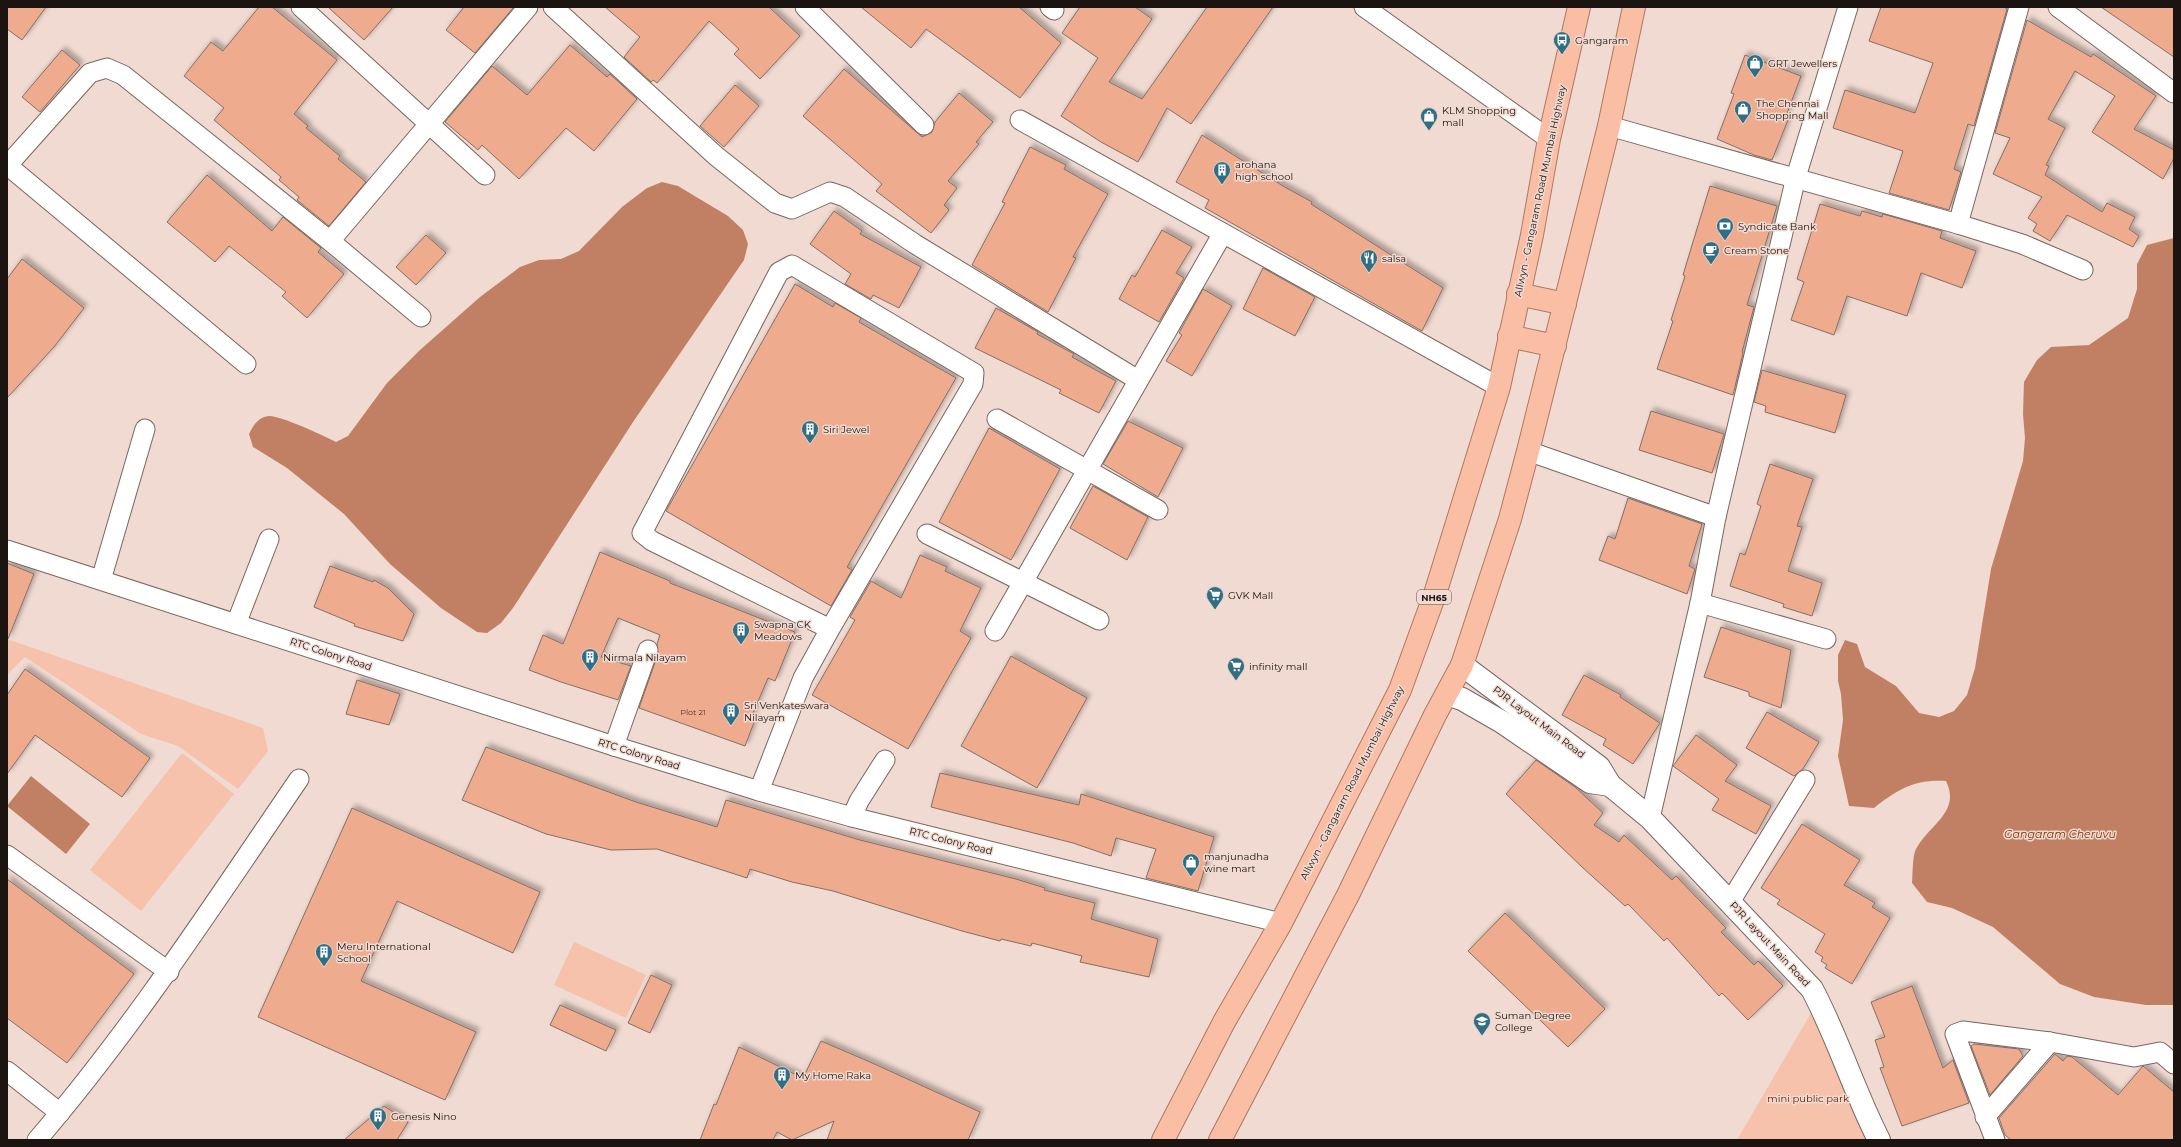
<svg xmlns="http://www.w3.org/2000/svg" width="2181" height="1147" font-family="Montserrat,sans-serif">
	<defs>
		<filter id="shadow"><feDropShadow dx="3.5" dy="-3.5" stdDeviation="2" flood-color="#0004"/></filter>
	</defs>
	<rect width="100%" height="100%" fill="#f0dad1"/>
	<g fill="#f6c2ac">
		<path d="M 7,639 L 263,728 L 268,751 L 238,789 L 178,746 L 141,734 L 25,657 L 7,675 Z"/>
		<path d="M 182,753 L 234,794 L 141,911 L 90,870 Z"/>
		<path d="M 574,942 L 646,975 L 626,1018 L 554,985 Z"/>
		<path d="M 1814,1008 L 1869,1140 L 1737,1140 Z"/>
	</g>
	<g fill="#c18063">
		<path d="M 662,182 L 678,186 L 728,216 L 743,230 L 748,244 L 744,260 L 633,422 L 513,608 L 501,623 L 487,633 L 477,632 L 441,608 L 390,564 L 344,514 L 287,468 L 253,447 L 249,434 C 253,426 258,417 269,416 C 279,415 325,436 336,442 L 348,436 L 387,383 L 420,350 L 480,297 L 520,267 L 539,260 L 561,259 L 579,251 L 622,207 L 647,188 Z"/>
		<path d="M 2174,238 L 2174,1005 L 2146,1005 L 2094,997 L 2060,984 L 1993,927 L 1952,908 L 1927,902 L 1912,883 C 1913,873 1912,857 1916,849 C 1930,824 1961,812 1946,781 C 1915,779 1898,789 1874,808 L 1849,806 L 1838,756 L 1843,720 L 1841,694 L 1838,681 L 1838,655 L 1845,640 L 1857,644 L 1865,667 L 1896,686 L 1919,713 L 1939,717 L 1954,711 L 1967,695 L 1975,668 L 1991,569 L 2023,461 L 2025,438 L 2023,414 L 2024,382 L 2037,360 L 2051,347 L 2089,345 L 2128,318 L 2137,289 L 2137,264 L 2147,245 Z"/>
		<path d="M 31,776 L 90,824 L 66,854 L 7,806 Z"/>
	</g>
	<g fill="#efab8d" stroke="#836f67" filter="url(#shadow)">
		<path d="M 7,7 L 46,7 L 22,40 L 7,29 Z"/>
		<path d="M 259,7 L 272,7 L 337,60 L 294,114 L 308,126 L 306,128 L 340,156 L 338,159 L 366,182 L 329,226 L 297,200 L 299,197 L 279,180 L 281,177 L 214,120 L 224,108 L 184,76 L 211,42 L 223,51 Z"/>
		<path d="M 328,7 L 393,7 L 364,40 Z"/>
		<path d="M 464,7 L 514,7 L 475,53 L 446,30 Z"/>
		<path d="M 605,7 L 769,7 L 800,36 L 760,79 L 734,54 L 739,49 L 709,21 L 657,83 L 653,80 L 651,82 L 624,57 L 640,37 Z"/>
		<path d="M 861,7 L 1019,7 L 1061,43 L 1020,98 L 926,29 L 911,48 Z"/>
		<path d="M 1080,7 L 1135,7 L 1152,19 L 1109,82 L 1142,99 L 1207,7 L 1273,7 L 1191,124 L 1167,108 L 1138,162 L 1101,142 L 1061,116 L 1098,58 L 1062,33 Z"/>
		<path d="M 1881,7 L 2004,7 L 2007,9 L 1974,126 L 1968,124 L 1954,169 L 1961,172 L 1949,210 L 1889,193 L 1903,151 L 1833,128 L 1845,90 L 1915,113 L 1933,63 L 1869,41 Z"/>
		<path d="M 2101,7 L 2174,7 L 2174,57 Z"/>
		<path d="M 2027,20 L 2091,57 L 2093,54 L 2156,96 L 2134,129 L 2174,150 L 2174,158 L 2163,179 L 2092,132 L 2115,96 L 2075,71 L 2048,119 L 2065,128 L 2046,165 L 2049,166 L 2045,175 L 2102,212 L 2107,203 L 2135,217 L 2129,229 L 2139,236 L 2133,247 L 2067,215 L 2050,241 L 2033,231 L 2037,224 L 2028,218 L 2042,197 L 1993,174 L 2010,138 L 1995,133 Z"/>
		<path d="M 570,45 L 607,77 L 610,74 L 637,99 L 594,151 L 566,128 L 519,179 L 482,145 L 478,150 L 445,122 L 492,66 L 527,95 Z"/>
		<path d="M 62,50 L 80,65 L 40,112 L 22,97 Z"/>
		<path d="M 1745,55 L 1801,76 L 1785,119 L 1788,120 L 1772,160 L 1754,155 L 1717,139 L 1734,94 L 1731,93 Z"/>
		<path d="M 844,69 L 922,137 L 932,132 L 935,122 L 959,93 L 993,122 L 976,142 L 979,144 L 948,181 L 957,188 L 944,205 L 949,210 L 931,233 L 876,191 L 882,184 L 803,116 Z"/>
		<path d="M 735,85 L 759,106 L 724,147 L 700,126 Z"/>
		<path d="M 1202,135 L 1283,186 L 1312,202 L 1311,204 L 1443,288 L 1422,331 L 1205,208 L 1209,200 L 1176,182 Z"/>
		<path d="M 1030,147 L 1066,165 L 1064,169 L 1108,194 L 1073,257 L 1076,258 L 1048,312 L 972,265 L 1005,203 L 1002,202 Z"/>
		<path d="M 207,175 L 272,231 L 283,217 L 321,248 L 318,252 L 344,274 L 307,318 L 282,296 L 286,292 L 229,246 L 215,262 L 167,222 Z"/>
		<path d="M 1710,186 L 1777,206 L 1747,305 L 1754,307 L 1742,352 L 1743,353 L 1733,395 L 1657,369 L 1673,321 L 1671,320 L 1685,276 L 1683,275 Z"/>
		<path d="M 1820,204 L 1860,216 L 1862,211 L 1882,217 L 1883,214 L 1942,231 L 1940,238 L 1976,251 L 1962,288 L 1921,273 L 1907,316 L 1847,296 L 1834,335 L 1791,320 L 1804,282 L 1797,279 Z"/>
		<path d="M 834,211 L 862,231 L 860,234 L 921,267 L 899,308 L 873,295 L 871,299 L 845,284 L 851,274 L 810,244 Z"/>
		<path d="M 1162,230 L 1192,247 L 1176,273 L 1184,278 L 1159,322 L 1119,299 L 1132,275 L 1135,277 Z"/>
		<path d="M 426,235 L 446,253 L 416,285 L 396,267 Z"/>
		<path d="M 22,259 L 84,308 L 54,347 L 7,398 L 7,279 Z"/>
		<path d="M 1263,268 L 1315,297 L 1295,336 L 1243,309 Z"/>
		<path d="M 795,284 L 833,307 L 835,303 L 861,318 L 859,322 L 956,378 L 847,567 L 852,570 L 831,606 L 666,511 Z"/>
		<path d="M 1203,289 L 1232,306 L 1192,376 L 1166,361 L 1182,335 L 1179,333 Z"/>
		<path d="M 996,308 L 1038,332 L 1037,334 L 1074,354 L 1072,357 L 1116,381 L 1099,413 L 1059,393 L 1061,390 L 975,348 Z"/>
		<path d="M 1762,370 L 1846,395 L 1835,433 L 1765,412 L 1766,406 L 1754,402 Z"/>
		<path d="M 1651,411 L 1724,434 L 1712,473 L 1639,450 Z"/>
		<path d="M 1128,421 L 1183,448 L 1158,497 L 1103,464 Z"/>
		<path d="M 989,428 L 1060,469 L 1011,560 L 939,522 Z"/>
		<path d="M 1770,464 L 1813,479 L 1797,526 L 1802,527 L 1788,571 L 1822,583 L 1812,616 L 1783,607 L 1784,604 L 1730,586 L 1740,553 L 1745,555 L 1761,506 L 1757,504 Z"/>
		<path d="M 1093,486 L 1148,517 L 1127,560 L 1070,528 Z"/>
		<path d="M 1628,498 L 1702,524 L 1689,566 L 1695,569 L 1687,594 L 1599,560 L 1608,536 L 1615,539 Z"/>
		<path d="M 600,552 L 670,581 L 670,583 L 795,632 L 775,681 L 768,678 L 751,718 L 755,720 L 745,746 L 639,708 L 658,654 L 657,644 L 660,635 L 618,618 L 601,657 L 631,666 L 618,700 L 561,682 L 529,670 L 543,635 L 563,644 Z"/>
		<path d="M 920,555 L 947,567 L 945,571 L 981,588 L 960,631 L 971,638 L 908,749 L 812,695 L 855,620 L 850,617 L 871,581 L 901,598 Z"/>
		<path d="M 7,563 L 34,574 L 8,639 L 7,638 Z"/>
		<path d="M 330,566 L 373,582 L 374,580 L 388,588 L 414,614 L 403,641 L 354,626 L 355,624 L 314,607 Z"/>
		<path d="M 1721,627 L 1791,650 L 1781,708 L 1749,696 L 1749,692 L 1704,677 Z"/>
		<path d="M 1011,656 L 1087,698 L 1037,788 L 961,746 Z"/>
		<path d="M 25,669 L 150,758 L 122,797 L 35,735 L 7,774 L 7,695 Z"/>
		<path d="M 1584,675 L 1621,695 L 1620,697 L 1660,723 L 1633,764 L 1603,745 L 1606,739 L 1562,715 Z"/>
		<path d="M 357,680 L 400,694 L 389,725 L 346,714 Z"/>
		<path d="M 1767,712 L 1819,742 L 1803,769 L 1794,776 L 1746,748 Z"/>
		<path d="M 1696,735 L 1737,765 L 1725,781 L 1771,806 L 1756,834 L 1712,810 L 1719,799 L 1673,766 Z"/>
		<path d="M 486,747 L 636,802 L 717,827 L 726,800 L 860,840 L 1016,879 L 1045,888 L 1044,890 L 1095,903 L 1091,919 L 1158,939 L 1149,977 L 1080,962 L 1082,956 L 1032,943 L 1031,946 L 1001,939 L 1000,941 L 962,931 L 833,891 L 792,882 L 750,869 L 747,878 L 657,849 L 611,850 L 546,834 L 462,800 Z"/>
		<path d="M 1536,760 L 1575,787 L 1603,813 L 1594,825 L 1619,842 L 1624,835 L 1672,880 L 1676,876 L 1726,928 L 1721,932 L 1754,965 L 1758,961 L 1783,986 L 1748,1020 L 1722,993 L 1719,996 L 1667,938 L 1664,941 L 1628,904 L 1625,906 L 1582,867 L 1506,794 Z"/>
		<path d="M 940,773 L 1079,805 L 1081,794 L 1214,837 L 1198,891 L 1146,878 L 1156,849 L 1116,838 L 1111,856 L 1073,843 L 931,807 Z"/>
		<path d="M 352,808 L 540,892 L 513,953 L 397,901 L 361,981 L 476,1032 L 445,1100 L 258,1017 Z"/>
		<path d="M 1802,824 L 1860,860 L 1844,885 L 1875,903 L 1872,907 L 1890,918 L 1852,984 L 1825,968 L 1827,965 L 1821,961 L 1823,957 L 1815,952 L 1825,934 L 1777,904 L 1780,900 L 1761,888 Z"/>
		<path d="M 7,879 L 134,974 L 67,1063 L 7,1018 Z"/>
		<path d="M 1505,913 L 1605,1009 L 1568,1047 L 1468,951 Z"/>
		<path d="M 651,975 L 672,985 L 650,1033 L 628,1023 Z"/>
		<path d="M 1912,986 L 1943,1068 L 1953,1060 L 1969,1103 L 1902,1126 L 1880,1068 L 1884,1067 L 1875,1040 L 1885,1037 L 1871,1002 Z"/>
		<path d="M 560,1005 L 616,1030 L 606,1051 L 550,1025 Z"/>
		<path d="M 821,1041 L 870,1062 L 980,1112 L 968,1140 L 827,1140 L 834,1121 L 792,1140 L 777,1132 L 773,1140 L 700,1140 L 714,1104 L 716,1105 L 739,1047 L 803,1078 Z"/>
		<path d="M 1974,1044 L 2019,1049 L 2023,1056 L 1990,1095 L 1971,1046 Z"/>
		<path d="M 2055,1054 L 2063,1061 L 2067,1056 L 2072,1057 L 2118,1095 L 2143,1066 L 2174,1092 L 2174,1140 L 2011,1140 L 2005,1135 L 1999,1118 Z"/>
		<path d="M 384,1106 L 408,1122 L 397,1140 L 344,1140 Z"/>
	</g>
	<g fill="none" stroke-linecap="round" stroke-linejoin="round">
		<g stroke="#79665e" stroke-width="21">
			<g id="minor">
				<path d="M 301,7 L 485,175"/>
				<path d="M 553,7 L 716,156 L 775,203 L 792,209 L 830,192 L 845,197 L 915,244 L 1138,380"/>
				<path d="M 805,7 L 924,125"/>
				<path d="M 1050,7 L 1054,10"/>
				<path d="M 1364,7 L 1549,139"/>
				<path d="M 2058,7 L 2174,93"/>
				<path d="M 1020,120 L 1499,387"/>
				<path d="M 1609,126 L 1958,224 L 2022,244 L 2083,270"/>
				<path d="M 7,165 L 246,364"/>
				<path d="M 7,166 L 90,73 L 107,68 L 123,75 L 330,241 L 421,317"/>
				<path d="M 1958,224 L 2019,7"/>
				<path d="M 330,241 L 528,7"/>
				<path d="M 997,419 L 1158,510"/>
				<path d="M 1528,451 L 1716,517"/>
				<path d="M 927,534 L 1099,620"/>
				<path d="M 7,550 L 614,746 L 759,791 L 852,817 L 1281,923"/>
				<path d="M 101,580 L 145,429"/>
				<path d="M 1700,603 L 1826,639"/>
				<path d="M 236,624 L 269,539"/>
				<path d="M 995,631 L 1223,233"/>
				<path d="M 614,746 L 648,650"/>
				<path d="M 759,791 L 803,678 L 830,629 L 652,541 L 642,533 L 779,272 L 792,265 L 974,373 L 973,384 L 830,629"/>
				<path d="M 852,817 L 859,801 L 885,760"/>
				<path d="M 1650,818 L 1700,603 L 1716,517 L 1796,177 L 1848,7"/>
				<path d="M 7,855 L 169,972"/>
				<path d="M 1730,902 L 1805,780"/>
				<path d="M 7,1071 L 60,1113"/>
				<path d="M 1985,1117 L 2050,1042"/>
				<path d="M 37,1140 C 134,1027 215,902 299,779"/>
				<path d="M 1995,1140 L 1955,1034 L 1963,1031 L 2050,1042 L 2134,1057 L 2160,1052 L 2174,1064"/>
			</g>
		</g>
		<g stroke="#79665e" stroke-width="24">
			<g id="tertiary">
				<path d="M 1462,665 L 1599,767 L 1610,785 L 1650,818 L 1812,989 C 1838,1038 1854,1091 1879,1140"/>
				<path d="M 1447,694 L 1462,699 L 1502,722 L 1590,782 L 1610,785"/>
			</g>
		</g>
		<g stroke="#ac7862" stroke-width="24">
			<g id="trunk">
				<path d="M 1518,294 L 1565,304"/>
				<path d="M 1509,336 L 1555,346"/>
				<path d="M 1163,1140 L 1224,1022 L 1281,923 L 1400,690 L 1435,594 L 1499,387 L 1532,235 L 1549,139 L 1579,7"/>
				<path d="M 1220,1140 L 1348,895 L 1435,715 L 1462,665 L 1510,519 L 1528,451 L 1609,126 L 1634,7"/>
			</g>
		</g>
		<use href="#minor" stroke="#fff" stroke-width="19"/>
		<use href="#tertiary" stroke="#fff" stroke-width="22"/>
		<use href="#trunk" stroke="#fabea4" stroke-width="22"/>
	</g>
	<defs>
		<g id="bus-pin" transform="scale(0.9)"><path d="M0 17L-7.5 6A9.5 9.5 0 1 1 7.5 6Z" fill="#306e84" stroke="#f0dad1"/><path d="M-5-6H5V4H4V6H2V4H-2V6H-4V4H-5ZM-3.5-4V0h7V-4ZM-3.5 1.2v1.5H-2V1.2ZM2 1.2v1.5H3.5V1.2Z" fill="#fff"/></g>
		<g id="shop-pin" transform="scale(0.9)"><path d="M0 17L-7.5 6A9.5 9.5 0 1 1 7.5 6Z" fill="#306e84" stroke="#f0dad1"/><path d="M-5-2.5h2.3a2.7 3.5 0 0 1 5.4 0H5L5.5 6h-11ZM-1.5-2.5h3a1.5 2.3 0 0 0-3 0Z" fill="#fff"/></g>
		<g id="building-pin" transform="scale(0.9)"><path d="M0 17L-7.5 6A9.5 9.5 0 1 1 7.5 6Z" fill="#306e84" stroke="#f0dad1"/><path d="M-4-6H4V6H1V3H-1V6H-4ZM-2.5-4.3h1.7v1.8h-1.7ZM.8-4.3h1.7v1.8H.8ZM-2.5-1h1.7V.8h-1.7ZM.8-1h1.7V.8H.8Z" fill="#fff"/></g>
		<g id="bank-pin" transform="scale(0.9)"><path d="M0 17L-7.5 6A9.5 9.5 0 1 1 7.5 6Z" fill="#306e84" stroke="#f0dad1"/><path d="M-6-4H6V4H-6ZM0-2.3a2.3 2.3 0 1 0 0 4.6a2.3 2.3 0 1 0 0-4.6Z" fill="#fff"/></g>
		<g id="cafe-pin" transform="scale(0.9)"><path d="M0 17L-7.5 6A9.5 9.5 0 1 1 7.5 6Z" fill="#306e84" stroke="#f0dad1"/><path d="M-5.5-4.5H6V0H3Q3 3.5 0 3.5H-2.5Q-5.5 3.5-5.5 0ZM3-3.2v2h1.7v-2ZM-6 4.5H4V6H-6Z" fill="#fff"/></g>
		<g id="restaurant-pin" transform="scale(0.9)"><path d="M0 17L-7.5 6A9.5 9.5 0 1 1 7.5 6Z" fill="#306e84" stroke="#f0dad1"/><path d="M-5-6h1v4h1v-4h1v4h1v-4h1v5L-1.5 .5V6h-2V.5L-5-1ZM5-6V6H3V1.5H1.5Q1.5-4 5-6Z" fill="#fff"/></g>
		<g id="supermarket-pin" transform="scale(0.9)"><path d="M0 17L-7.5 6A9.5 9.5 0 1 1 7.5 6Z" fill="#306e84" stroke="#f0dad1"/><path d="M-6-5.5h2.5l.6 2H6L4.5 2H-2.5L-4.4-4H-6ZM-1.5 3.2a1.3 1.3 0 1 0 .1 0ZM3 3.2a1.3 1.3 0 1 0 .1 0Z" fill="#fff"/></g>
		<g id="university-pin" transform="scale(0.9)"><path d="M0 17L-7.5 6A9.5 9.5 0 1 1 7.5 6Z" fill="#306e84" stroke="#f0dad1"/><path d="M0-5L7-2L0 1L-7-2ZM-4 1L0 2.5L4 1V4Q0 6-4 4Z" fill="#fff"/></g>
	</defs>
	<g fill-rule="evenodd">
		<use href="#bus-pin" x="1562" y="40"/>
		<use href="#shop-pin" x="1755" y="63"/>
		<use href="#shop-pin" x="1743" y="109"/>
		<use href="#shop-pin" x="1429" y="116"/>
		<use href="#building-pin" x="1222" y="170"/>
		<use href="#bank-pin" x="1725" y="226"/>
		<use href="#cafe-pin" x="1711" y="250"/>
		<use href="#restaurant-pin" x="1369" y="258"/>
		<use href="#building-pin" x="810" y="429"/>
		<use href="#supermarket-pin" x="1215" y="595"/>
		<use href="#building-pin" x="741" y="630"/>
		<use href="#building-pin" x="590" y="657"/>
		<use href="#supermarket-pin" x="1236" y="666"/>
		<use href="#building-pin" x="731" y="711"/>
		<use href="#shop-pin" x="1191" y="862"/>
		<use href="#building-pin" x="324" y="952"/>
		<use href="#university-pin" x="1482" y="1021"/>
		<use href="#building-pin" x="782" y="1075"/>
		<use href="#building-pin" x="378" y="1116"/>
	</g>
	<g text-anchor="middle" dominant-baseline="central" stroke-width="3" stroke-linejoin="round" paint-order="stroke">
		<g font-size="8" fill="#513a30">
			<text x="693" y="712">Plot 21</text>
		</g>
		<rect fill="#f0dad1" stroke="#5c4f4b" stroke-width="1" x="1417" y="590" width="34" height="14" rx="3"/>
		<g font-size="9" font-weight="bold" fill="#1c1411">
			<text x="1434" y="597">NH65</text>
		</g>
		<g font-size="10" fill="#1c1411" stroke="#f0dad1" text-anchor="start">
			<text x="1575" y="40">Gangaram</text>
			<text x="1768" y="63">GRT Jewellers</text>
			<text x="1756" y="103">The Chennai<tspan x="1756" dy="12">Shopping Mall</tspan></text>
			<text x="1442" y="110">KLM Shopping<tspan x="1442" dy="12">mall</tspan></text>
			<text x="1235" y="164">arohana<tspan x="1235" dy="12">high school</tspan></text>
			<text x="1738" y="226">Syndicate Bank</text>
			<text x="1724" y="250">Cream Stone</text>
			<text x="1382" y="258">salsa</text>
			<text x="823" y="429">Siri Jewel</text>
			<text x="1228" y="595">GVK Mall</text>
			<text x="754" y="624">Swapna CK<tspan x="754" dy="12">Meadows</tspan></text>
			<text x="603" y="657">Nirmala Nilayam</text>
			<text x="1249" y="666">infinity mall</text>
			<text x="744" y="705">Sri Venkateswara<tspan x="744" dy="12">Nilayam</tspan></text>
			<text x="1204" y="856">manjunadha<tspan x="1204" dy="12">wine mart</tspan></text>
			<text x="337" y="946">Meru International<tspan x="337" dy="12">School</tspan></text>
			<text x="1495" y="1015">Suman Degree<tspan x="1495" dy="12">College</tspan></text>
			<text x="795" y="1075">My Home Raka</text>
			<text x="391" y="1116">Genesis Nino</text>
		</g>
		<g font-size="10" fill="#1c1411" stroke="#f0dad1">
			<text transform="translate(1540 191) rotate(-78)">Allwyn - Gangaram Road Mumbai Highway</text>
			<text transform="translate(331 654) rotate(18)">RTC Colony Road</text>
			<text transform="translate(1539 722) rotate(37)">PJR Layout Main Road</text>
			<text transform="translate(639 754) rotate(17)">RTC Colony Road</text>
			<text transform="translate(1352 783) rotate(-63)">Allwyn - Gangaram Road Mumbai Highway</text>
			<text transform="translate(951 841) rotate(14)">RTC Colony Road</text>
			<text transform="translate(1770 944) rotate(47)">PJR Layout Main Road</text>
		</g>
		<g font-size="10" fill="#5c2100" stroke="#f0dad1">
			<text x="1808" y="1098">mini public park</text>
		</g>
		<g font-size="11" font-style="italic" fill="#813202" stroke="#f0dad1">
			<text x="2060" y="834">Gangaram Cheruvu</text>
		</g>
	</g>
	<rect width="2181" height="1147" fill="none" stroke="#1c1411" stroke-width="16"/>
</svg>
